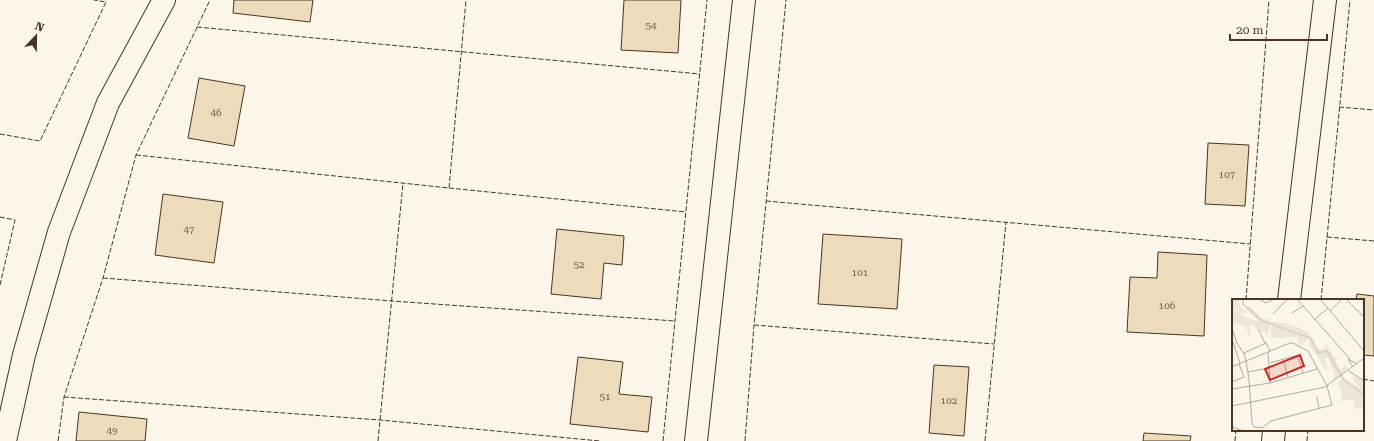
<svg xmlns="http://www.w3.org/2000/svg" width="1374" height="441" font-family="'Roboto Serif',serif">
	<rect width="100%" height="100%" fill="#fbf6e9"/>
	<g fill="#ecdcbc" stroke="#4a3520">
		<path d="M 234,0 L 313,0 L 310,22 L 233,13 Z"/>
		<path d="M 624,0 L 681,0 L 678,53 L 621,50 Z"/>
		<path d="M 199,78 L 245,86 L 234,146 L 188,138 Z"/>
		<path d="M 1208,143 L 1249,145 L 1245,206 L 1205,204 Z"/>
		<path d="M 163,194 L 223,202 L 214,263 L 155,255 Z"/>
		<path d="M 557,229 L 624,236 L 622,265 L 604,263 L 601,299 L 551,294 Z"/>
		<path d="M 823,234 L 902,239 L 897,309 L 818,304 Z"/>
		<path d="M 1158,252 L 1207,255 L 1204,336 L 1127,332 L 1130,277 L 1157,278 Z"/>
		<path d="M 1357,294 L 1374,296 L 1374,356 L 1363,355 L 1363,300 L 1356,300 Z"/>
		<path d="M 578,357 L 623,362 L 619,394 L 652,397 L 648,432 L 570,424 Z"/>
		<path d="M 934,365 L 969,367 L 964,436 L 929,433 Z"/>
		<path d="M 79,412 L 147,419 L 145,441 L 76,441 Z"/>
		<path d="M 1144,433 L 1191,436 L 1190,441 L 1143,441 Z"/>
	</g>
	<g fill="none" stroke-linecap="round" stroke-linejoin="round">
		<g stroke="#4a3520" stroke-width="24">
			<g id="street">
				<path d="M 1289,300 L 1325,0"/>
				<path d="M 5,441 L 24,355 L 59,232 L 108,103 L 164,0"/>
				<path d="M 696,441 L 744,0"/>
				<path d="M 1273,441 L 1274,430"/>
			</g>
		</g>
		<use href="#street" stroke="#fbf6e9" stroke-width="22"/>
		<g stroke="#4a3520" stroke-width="1" stroke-dasharray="5 2" stroke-linecap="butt">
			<path d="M 197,27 L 700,74"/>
			<path d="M 1339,107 L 1374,110"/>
			<path d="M 0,134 L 40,141 L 106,2 L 94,0"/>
			<path d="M 136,155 L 449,188 L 466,0"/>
			<path d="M 449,188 L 686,212"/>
			<path d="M 766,201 L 1250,244"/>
			<path d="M 0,217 L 15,220 L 0,285"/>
			<path d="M 1327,237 L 1374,241"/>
			<path d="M 103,278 L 392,301 L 675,321"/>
			<path d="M 1246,300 L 1269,0"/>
			<path d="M 1321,300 L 1350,0"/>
			<path d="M 754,325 L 994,344"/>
			<path d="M 1363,379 L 1374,381"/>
			<path d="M 64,397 L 380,420 L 600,441"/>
			<path d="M 58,441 L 64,397 L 103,278 L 136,155 L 210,0"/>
			<path d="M 378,441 L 403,183"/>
			<path d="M 663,441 L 707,0"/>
			<path d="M 745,441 L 754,325 L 786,0"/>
			<path d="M 985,441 L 1006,222"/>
			<path d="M 1235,441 L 1236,430"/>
			<path d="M 1307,441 L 1308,430"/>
		</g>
	</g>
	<g text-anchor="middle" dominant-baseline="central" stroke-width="3" stroke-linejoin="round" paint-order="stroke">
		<g font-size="10" fill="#725f47">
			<text x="651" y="25">54</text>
			<text x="216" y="112">46</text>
			<text x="1227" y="174">107</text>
			<text x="189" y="229">47</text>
			<text x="579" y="264">52</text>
			<text x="860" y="272">101</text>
			<text x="1167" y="305">106</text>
			<text x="605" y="396">51</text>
			<text x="949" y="400">102</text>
			<text x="112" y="430">49</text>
		</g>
	</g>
	<g transform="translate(1232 299)">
		<rect width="132" height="132" fill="#fbf6e9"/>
		<path d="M 0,0 L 7,0 L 9,9 L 18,14 L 9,14 L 2,9 L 2,11 L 15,19 L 27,22 L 14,9 L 17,7 L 31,20 L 38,20 L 36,36 L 18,25 L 18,38 L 13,27 L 0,24 ZM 39,23 L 55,24 L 76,33 L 86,50 L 92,50 L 93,44 L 102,58 L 106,59 L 103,63 L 107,70 L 110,71 L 114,64 L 115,71 L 99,83 L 103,76 L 96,58 L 93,60 L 96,74 L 78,47 L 77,41 L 75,40 L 68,47 L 65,38 L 39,39 ZM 121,77 L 128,79 L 132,85 L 132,110 L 122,109 L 122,103 L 118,100 L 108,103 L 110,94 L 105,84 L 111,79 L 130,90 L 122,83 Z" fill="#ede6d9"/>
		<path fill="none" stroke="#dcd4c6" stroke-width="2" d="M 11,0 L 11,5 L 30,22 L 79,39 L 86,54 L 95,52 L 111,80 L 132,96"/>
		<path fill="none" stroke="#b4a999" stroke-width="1" d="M 65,0 L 118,60M 88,0 L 132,52M 114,0 L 132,18M 29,1 L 34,4 L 42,0M 98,12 L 110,0M 60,14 L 71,7M 41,15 L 56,0M 82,21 L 96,9M 26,30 L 33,44M 1,32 L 5,44 L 12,55M 1,43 L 8,64M 36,53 L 38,84M 51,60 L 56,78M 38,64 L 66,56 L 71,74M 0,68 L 9,64 L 14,62 L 36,53 L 38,52 L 58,44 L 61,44 L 76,52 L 95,87 L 100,106 L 39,122 L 30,129 L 22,128 L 20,124 L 17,80 L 14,62 L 12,55 L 12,54 L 34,44 L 38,52M 121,68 L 116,60 L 125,65M 117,72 L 132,82M 16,73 L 37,69M 0,83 L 12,78 L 7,65M 0,90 L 38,84 L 85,70M 85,98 L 87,110M 0,107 L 93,88 L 132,59M 0,128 L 12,132"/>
		<path fill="#c62828" fill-opacity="0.15" stroke="#c62828" stroke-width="2" d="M 68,56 L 72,67 L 38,81 L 33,70 Z"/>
		<rect width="132" height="132" fill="none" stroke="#4a3520" stroke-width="2"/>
	</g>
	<g transform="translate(36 36) rotate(22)" stroke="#fbf6e9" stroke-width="3" paint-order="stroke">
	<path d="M0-3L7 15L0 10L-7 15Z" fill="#4a3520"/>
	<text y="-6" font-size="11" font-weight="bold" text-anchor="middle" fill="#4a3520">N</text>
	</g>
	<path d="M1230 34v6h97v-6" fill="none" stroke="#4a3520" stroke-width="2"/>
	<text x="1236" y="34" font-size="12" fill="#4a3520" stroke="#fbf6e9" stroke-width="3" paint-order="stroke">20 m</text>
</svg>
